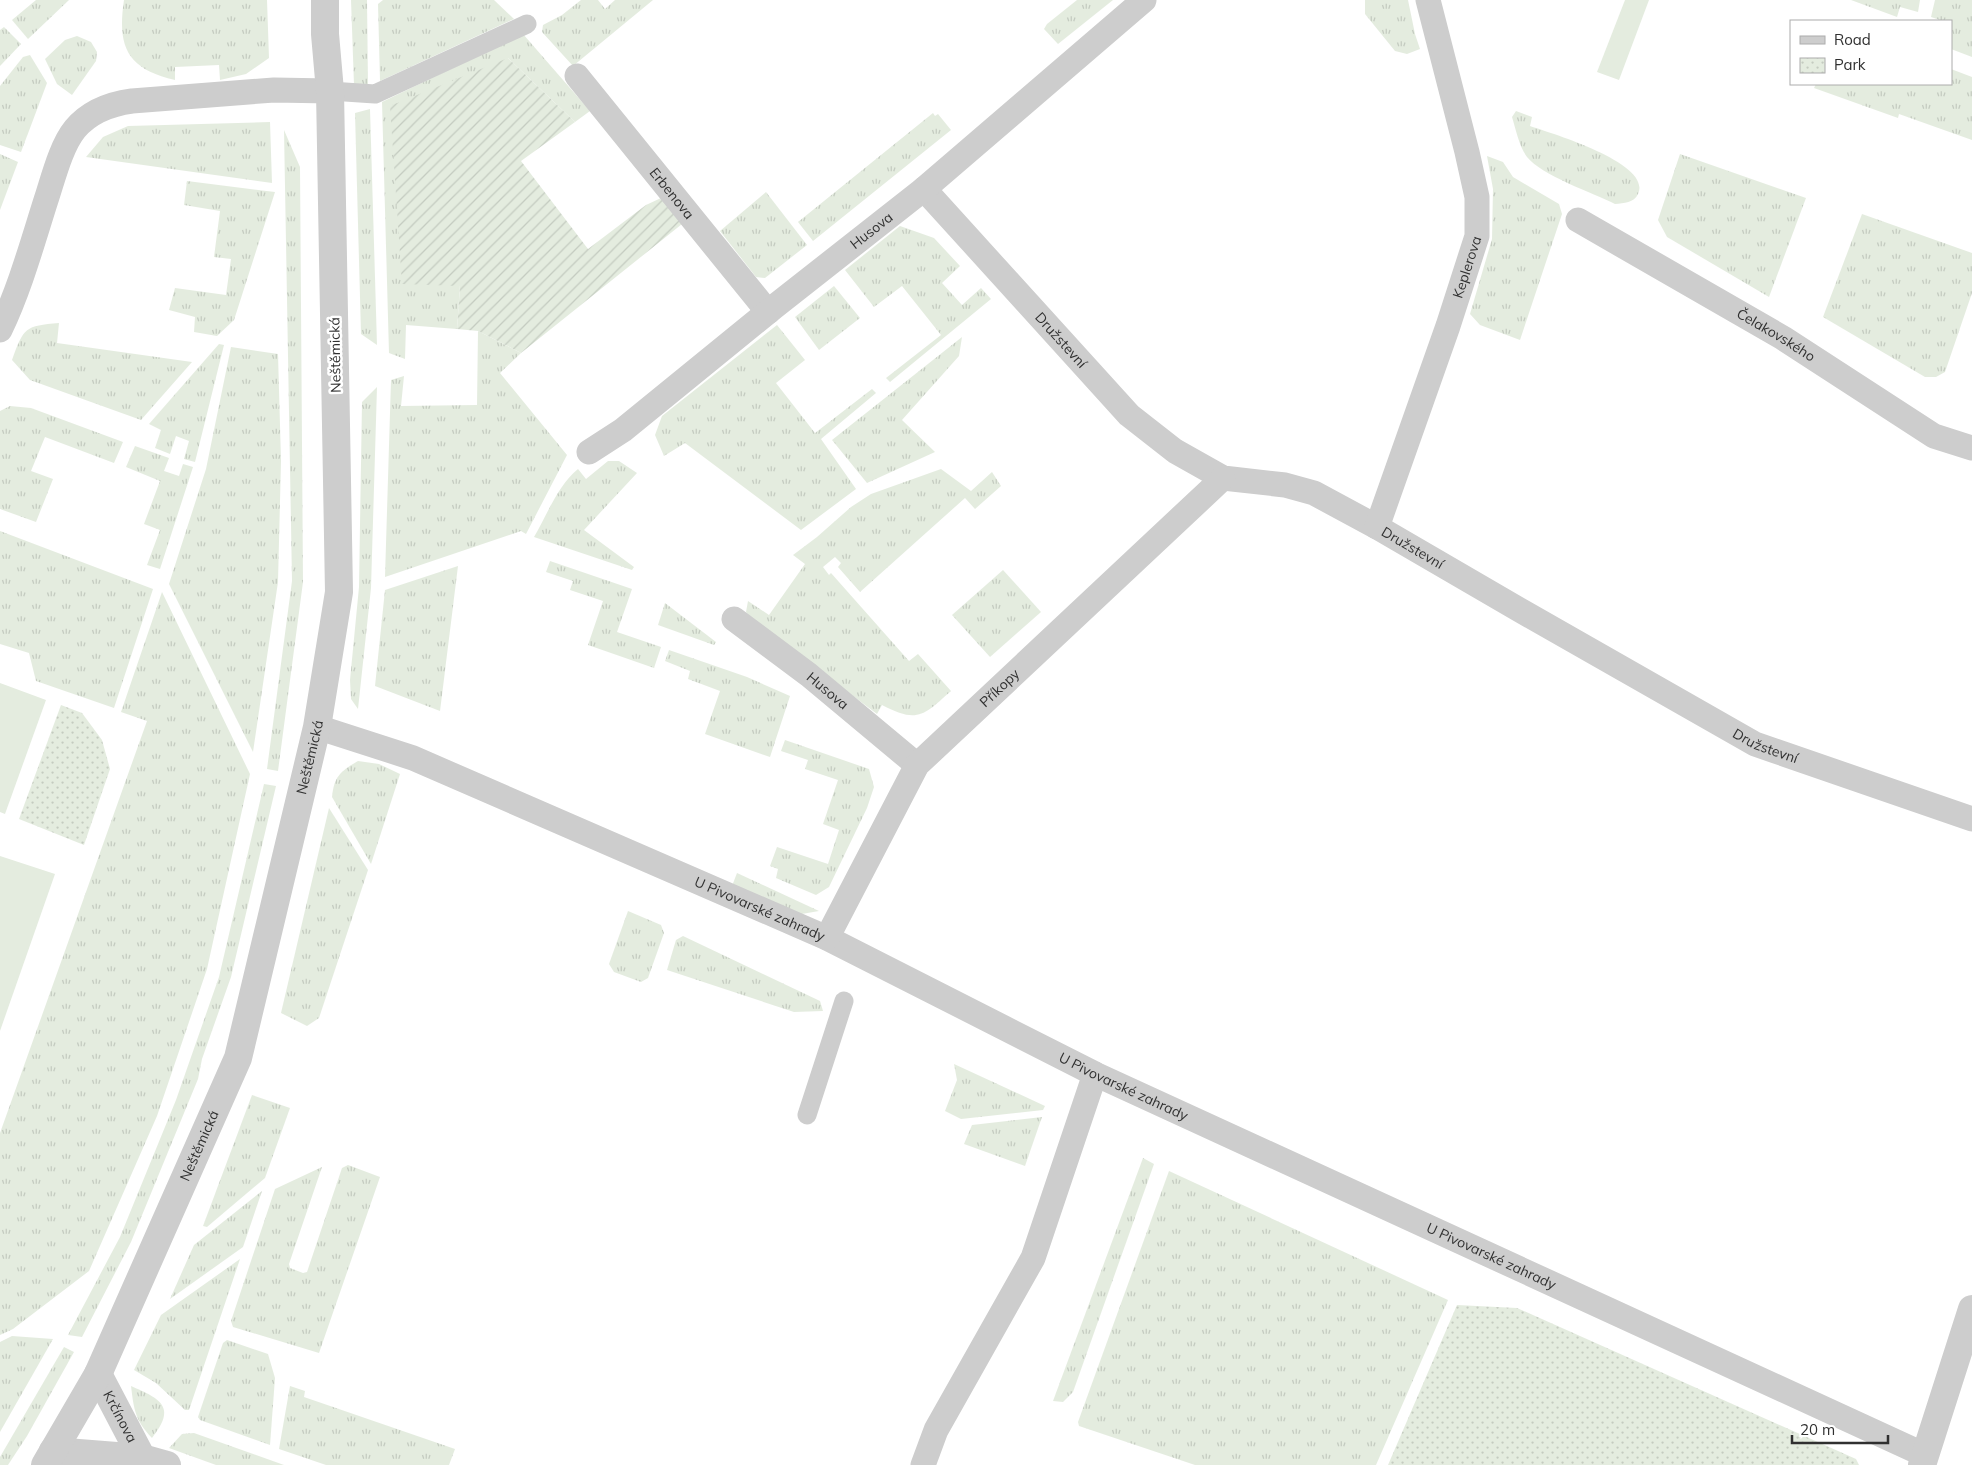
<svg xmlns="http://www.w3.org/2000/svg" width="1972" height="1465" font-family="Mulish,sans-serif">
	<defs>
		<pattern id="grass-tufts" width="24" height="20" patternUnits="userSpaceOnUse" patternTransform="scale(1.25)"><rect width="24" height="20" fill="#e4ecdf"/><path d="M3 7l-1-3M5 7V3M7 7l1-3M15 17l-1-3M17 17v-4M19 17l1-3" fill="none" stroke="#c4cbc0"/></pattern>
		<pattern id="park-dots" width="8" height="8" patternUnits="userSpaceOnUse" patternTransform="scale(1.25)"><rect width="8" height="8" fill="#e4ecdf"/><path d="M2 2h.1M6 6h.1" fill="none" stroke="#c4cbc0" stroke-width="1.8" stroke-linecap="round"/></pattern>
		<pattern id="garden-furrows" width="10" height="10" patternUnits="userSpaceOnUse" patternTransform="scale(1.25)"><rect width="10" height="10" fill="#e4ecdf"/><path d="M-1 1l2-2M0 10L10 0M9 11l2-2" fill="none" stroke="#c4cbc0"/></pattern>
	</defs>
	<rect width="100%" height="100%" fill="#fff"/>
	<g fill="url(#grass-tufts)">
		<path d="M 36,0 L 69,0 L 28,39 L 12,20 Z"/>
		<path d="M 124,0 L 267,0 L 269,58 L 246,74 L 220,80 L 219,65 L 175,67 L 175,80 C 127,69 117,47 124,0 Z"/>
		<path d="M 351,0 L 367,0 L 368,85 L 354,85 Z"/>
		<path d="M 383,0 L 494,0 L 514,19 L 380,81 L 378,4 Z"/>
		<path d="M 581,0 L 598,0 L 605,9 L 615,0 L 653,0 L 573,66 L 542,32 L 543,25 L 562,15 Z"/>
		<path d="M 1077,0 L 1113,0 L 1058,44 L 1044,29 L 1047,24 Z"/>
		<path d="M 1365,0 L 1408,0 L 1415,34 L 1420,49 L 1407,54 L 1395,51 L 1365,14 Z"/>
		<path d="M 1851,0 L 1920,0 L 1918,12 L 1900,7 L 1897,17 Z"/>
		<path d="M 1935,0 L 1972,0 L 1972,57 L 1951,49 L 1951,21 L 1943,21 L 1931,17 Z"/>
		<path d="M 4,27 L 21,44 L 0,66 L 0,30 Z"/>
		<path d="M 523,34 L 590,111 L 575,122 L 508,58 L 460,285 L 457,329 L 406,325 L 405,359 L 389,353 L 382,102 Z"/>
		<path d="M 77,36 L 91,42 L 97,52 L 96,61 L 72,95 L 57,84 L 45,59 L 65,40 Z"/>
		<path d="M 30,55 L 47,83 L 21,152 L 0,145 L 0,86 L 23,57 Z"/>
		<path d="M 1951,69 L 1972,77 L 1972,140 L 1899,114 L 1898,118 L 1814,88 L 1816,84 L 1951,84 Z"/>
		<path d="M 370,109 L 377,345 L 361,334 L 355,113 Z"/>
		<path d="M 1516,111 L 1532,117 L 1530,126 C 1550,133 1653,163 1638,194 C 1634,203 1624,203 1615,204 C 1593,193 1541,175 1527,157 C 1519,146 1516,130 1512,117 Z"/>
		<path d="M 933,113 L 935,116 L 938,114 L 951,130 L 813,241 L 798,222 Z"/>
		<path d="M 270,122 L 272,183 L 86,157 L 103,137 L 128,126 Z"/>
		<path d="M 284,130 L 300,167 L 303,582 L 278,771 L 267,769 L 292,581 Z"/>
		<path d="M 0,154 L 18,162 L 0,210 Z"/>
		<path d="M 1680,154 L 1806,198 L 1769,297 L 1667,237 L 1658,220 Z"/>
		<path d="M 1487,156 L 1503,162 L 1513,177 L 1559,204 L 1562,214 L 1520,340 L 1480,325 L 1470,314 L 1492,239 L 1493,189 Z"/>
		<path d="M 187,181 L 275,192 L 234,320 L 217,336 L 194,332 L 195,317 L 169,310 L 175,288 L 226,295 L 231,259 L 214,257 L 220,211 L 184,205 Z"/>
		<path d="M 766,192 L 807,245 L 765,278 L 756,277 L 720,231 Z"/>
		<path d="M 1862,214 L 1972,253 L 1972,293 L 1945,372 L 1936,377 L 1925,377 L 1823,317 Z"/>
		<path d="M 900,226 L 934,238 L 960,266 L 942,283 L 962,305 L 981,288 L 991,299 L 890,382 L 886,378 L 941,335 L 902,286 L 874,307 L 845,270 Z"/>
		<path d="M 834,286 L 860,318 L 819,350 L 795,317 Z"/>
		<path d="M 59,323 L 57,343 L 192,362 L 141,420 L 30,380 L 12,360 C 24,327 25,326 59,323 Z"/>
		<path d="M 777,325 L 805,360 L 776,383 L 815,433 L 872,389 L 876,393 L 821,439 L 856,489 L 801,530 L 685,443 L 664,456 L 655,435 L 662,416 Z"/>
		<path d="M 478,331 L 521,353 L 500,373 L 567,455 L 526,534 L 521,531 L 385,577 L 391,380 L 404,376 L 401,406 L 477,405 Z"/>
		<path d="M 962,337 L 959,356 L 902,420 L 935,452 L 867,483 L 832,440 Z"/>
		<path d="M 219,344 L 224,345 L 195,462 L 184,459 L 189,441 L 176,436 L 170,454 L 155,448 L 161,430 L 149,424 Z"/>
		<path d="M 231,347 L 278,354 L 281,461 L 278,582 L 253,752 L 169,584 L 206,469 Z"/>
		<path d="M 377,387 L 371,588 L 358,709 L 351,699 L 350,680 L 359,587 L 362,402 Z"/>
		<path d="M 10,406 L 31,408 L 123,442 L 114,463 L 45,437 L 31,471 L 53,479 L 36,522 L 0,509 L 0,411 Z"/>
		<path d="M 135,446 L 169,458 L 164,471 L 179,476 L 183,464 L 193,467 L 160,569 L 147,565 L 160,530 L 144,524 L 160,481 L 126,467 Z"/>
		<path d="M 608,461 L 619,461 L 637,473 L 584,530 L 634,567 L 632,570 L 534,537 C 547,515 558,485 578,469 L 586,479 Z"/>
		<path d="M 941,469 L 971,491 L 992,472 L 1001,486 L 975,509 L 965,498 L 860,592 L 838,567 L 841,563 L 835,557 L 823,567 L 829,575 L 831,573 L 909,661 L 918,654 L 951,691 C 924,715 918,724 882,705 L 877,714 L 752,620 L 746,612 L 748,601 L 769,615 L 805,564 L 793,555 L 817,537 L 851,507 L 871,494 Z"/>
		<path d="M 0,531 L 153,589 L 114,708 L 36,681 L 29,653 L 0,644 Z"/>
		<path d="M 550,561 L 632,589 L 617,632 L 661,647 L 654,668 L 588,645 L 603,601 L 570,590 L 573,581 L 546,572 Z"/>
		<path d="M 458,566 L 440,711 L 375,686 L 385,590 Z"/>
		<path d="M 1003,570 L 1041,612 L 990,657 L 952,615 Z"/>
		<path d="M 162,592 L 250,774 L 207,969 L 157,1116 L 89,1271 L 13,1329 L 0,1335 L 0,1133 L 147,721 L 121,712 Z"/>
		<path d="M 665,603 L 716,642 L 714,645 L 658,625 Z"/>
		<path d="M 669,650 L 747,677 L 790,696 L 770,757 L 705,734 L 720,691 L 688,679 L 690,671 L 665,661 Z"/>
		<path d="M 785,740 L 869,769 L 874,787 L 867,808 L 829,887 L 816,895 L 776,878 L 778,869 L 770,866 L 777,847 L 828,864 L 839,830 L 823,824 L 838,780 L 805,769 L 808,760 L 781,751 Z"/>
		<path d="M 358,761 L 379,764 L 400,774 L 371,864 L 332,797 C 334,776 341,771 358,761 Z"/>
		<path d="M 264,784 L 276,786 L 231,977 L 202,1059 L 198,1079 L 131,1242 L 82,1337 L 68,1335 L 120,1237 L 176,1100 L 219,977 Z"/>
		<path d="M 329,808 L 368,870 L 319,1018 L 307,1026 L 281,1013 Z"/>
		<path d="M 737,873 L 819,911 L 796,915 L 732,886 Z"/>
		<path d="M 628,911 L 661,925 L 664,933 L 648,978 L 641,982 L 614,972 L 609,964 Z"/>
		<path d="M 683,936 L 820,1001 L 823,1011 L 794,1012 L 667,970 L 676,940 Z"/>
		<path d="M 954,1064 L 1045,1106 L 1043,1110 L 961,1119 L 945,1111 L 957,1080 Z"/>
		<path d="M 252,1095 L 290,1108 L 265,1178 L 207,1227 L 203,1226 Z"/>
		<path d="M 1042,1117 L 1025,1166 L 964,1144 L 972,1125 Z"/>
		<path d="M 1143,1158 L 1154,1164 L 1073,1392 L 1063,1402 L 1053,1401 Z"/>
		<path d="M 348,1165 L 380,1177 L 319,1353 L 233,1327 L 231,1321 L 275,1189 L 322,1167 L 289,1264 L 290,1268 L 303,1273 L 307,1272 L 342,1168 Z"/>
		<path d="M 1169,1171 L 1448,1300 L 1376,1465 L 1195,1465 L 1079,1426 L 1078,1422 Z"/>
		<path d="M 262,1191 L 243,1247 L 170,1299 L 194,1245 Z"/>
		<path d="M 240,1259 L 189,1410 L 185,1410 L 156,1383 L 134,1370 L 161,1315 Z"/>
		<path d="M 12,1336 L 53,1339 L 0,1432 L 0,1342 Z"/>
		<path d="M 227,1340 L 268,1354 L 275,1378 L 270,1445 L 200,1420 L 198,1417 L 223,1343 Z"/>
		<path d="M 64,1347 L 74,1352 L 27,1436 L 8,1465 L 0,1465 L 0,1457 Z"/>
		<path d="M 131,1386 C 161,1399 177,1407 152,1438 C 135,1420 134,1410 131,1386 Z"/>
		<path d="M 290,1386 L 305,1391 L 304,1397 L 455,1449 L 449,1465 L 326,1465 L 279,1449 Z"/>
		<path d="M 194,1433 L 284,1465 L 216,1465 L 169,1448 L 182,1434 Z"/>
	</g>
	<g fill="url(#park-dots)">
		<path d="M 61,705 L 82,713 L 102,740 L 110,769 L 84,845 L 19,819 Z"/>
		<path d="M 1457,1305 L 1517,1308 L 1856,1459 L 1859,1465 L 1388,1465 Z"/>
	</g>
	<path fill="url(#garden-furrows)" d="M 508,58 L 575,122 L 521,161 L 588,249 L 646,205 L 661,198 L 682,224 L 521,353 L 478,331 L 457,329 L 460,286 L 402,284 L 390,106 Z"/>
	<g fill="#e4ecdf">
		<path d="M 1625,0 L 1649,0 L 1619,80 L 1597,72 Z"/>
		<path d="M 0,683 L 46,700 L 5,814 L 0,812 Z"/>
		<path d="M 0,856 L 55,874 L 0,1031 Z"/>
	</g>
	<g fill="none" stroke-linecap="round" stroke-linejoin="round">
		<g stroke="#cdcdcd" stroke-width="19">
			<path d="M 330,91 L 375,94 L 527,24"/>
			<path d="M 807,1115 L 844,1001"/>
		</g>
		<g stroke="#cdcdcd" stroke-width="25">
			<path id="s1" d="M 577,76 L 768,312"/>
			<path id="s2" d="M 924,189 L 1129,415 L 1175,451 L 1223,478 L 1285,485 L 1314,493 L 1377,527 L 1518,609 L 1755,744 L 1972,819"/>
			<path id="s3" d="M 1578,220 L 1783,338 L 1934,436 L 1972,448"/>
			<path d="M 0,330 C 20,288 32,244 46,200 C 53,179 61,146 75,129 C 90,111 110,104 132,101 L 274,90 L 330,91"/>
			<path id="s4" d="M 589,452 L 623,430 L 774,307 L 924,189 L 1144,0"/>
			<path id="s5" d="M 1377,527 L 1448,326 L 1477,236 L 1477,197 L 1467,152 L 1428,0"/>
			<path id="s6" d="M 734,619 L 809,675 L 917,765"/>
			<path id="s7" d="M 317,727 L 413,758 L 827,938 L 1095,1074 L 1925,1455"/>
			<path id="s8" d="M 827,938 L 917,765 L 1223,478"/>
			<path d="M 923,1465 L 936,1430 L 1033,1258 L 1095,1074"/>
		</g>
		<g stroke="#cdcdcd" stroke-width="28">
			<path id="s9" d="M 98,1374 L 142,1458"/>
			<path d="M 53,1451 L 142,1458 L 167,1465"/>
			<path id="s10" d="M 45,1465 L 98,1374 L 238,1058 L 317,727 L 339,592 L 330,91 L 325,34 L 325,0"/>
			<path d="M 1922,1465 L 1972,1309"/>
		</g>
	</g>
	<g text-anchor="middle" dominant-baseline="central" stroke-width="5" stroke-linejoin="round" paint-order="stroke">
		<g font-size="14" fill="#303030" stroke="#fff">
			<text stroke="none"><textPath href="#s1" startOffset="151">Erbenova</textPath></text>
			<text stroke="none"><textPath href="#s4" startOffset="359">Husova</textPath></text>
			<text stroke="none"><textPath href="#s5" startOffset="275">Keplerova</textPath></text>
			<text stroke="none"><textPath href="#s3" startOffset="229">Čelakovského</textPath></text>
			<text stroke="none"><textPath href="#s2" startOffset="204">Družstevní</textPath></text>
			<text transform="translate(335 355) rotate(-91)">Neštěmická</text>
			<text stroke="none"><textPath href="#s2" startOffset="624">Družstevní</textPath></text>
			<text stroke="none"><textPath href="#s8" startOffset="308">Příkopy</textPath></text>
			<text stroke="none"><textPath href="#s6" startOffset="118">Husova</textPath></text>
			<text stroke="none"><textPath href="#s2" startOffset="1029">Družstevní</textPath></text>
			<text stroke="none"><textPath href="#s10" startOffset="760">Neštěmická</textPath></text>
			<text stroke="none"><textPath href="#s7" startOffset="479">U Pivovarské zahrady</textPath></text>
			<text stroke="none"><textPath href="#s7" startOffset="884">U Pivovarské zahrady</textPath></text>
			<text stroke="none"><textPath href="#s10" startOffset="355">Neštěmická</textPath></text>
			<text stroke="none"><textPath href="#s7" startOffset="1289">U Pivovarské zahrady</textPath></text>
			<text stroke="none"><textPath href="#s9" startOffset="48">Krčínova</textPath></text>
		</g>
	</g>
	<rect x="1790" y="20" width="162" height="65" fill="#ffffff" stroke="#acacac"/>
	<rect x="1800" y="36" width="25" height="8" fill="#cdcdcd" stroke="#acacac"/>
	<text x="1834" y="45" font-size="15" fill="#303030">Road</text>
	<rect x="1800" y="58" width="25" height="15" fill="url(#park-dots)" stroke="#acacac"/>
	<text x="1834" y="70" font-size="15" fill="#303030">Park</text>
	<path d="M1792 1435v8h96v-8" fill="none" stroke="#303030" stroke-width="2.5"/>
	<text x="1800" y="1435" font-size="15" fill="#303030" stroke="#ffffff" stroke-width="4" paint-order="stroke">20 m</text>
</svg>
